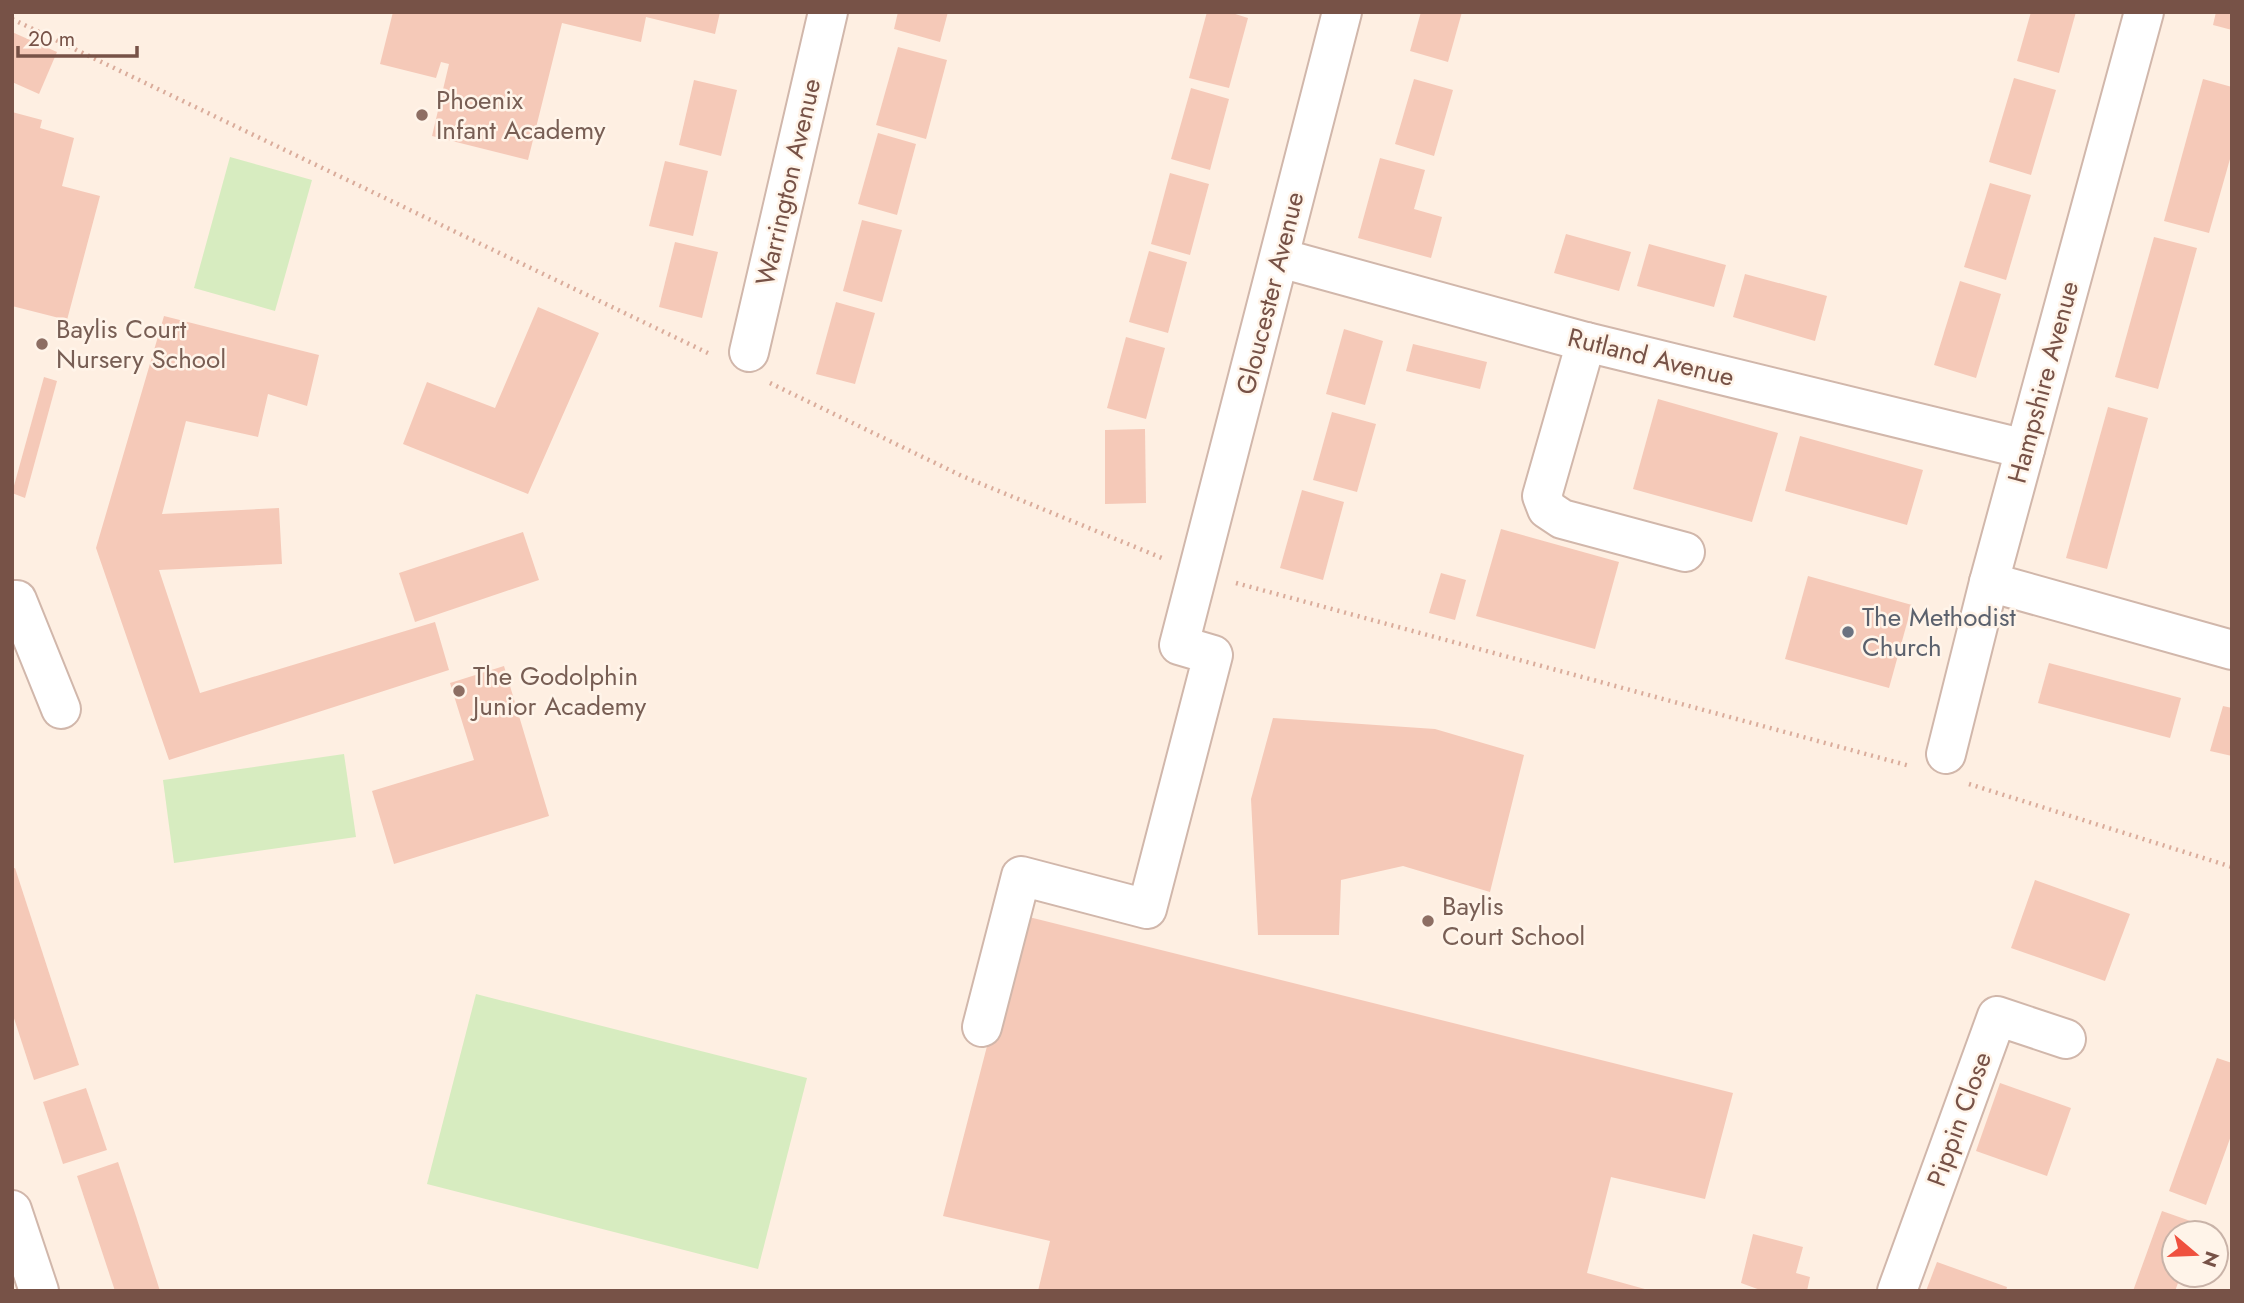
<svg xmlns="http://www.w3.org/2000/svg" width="2244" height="1303" font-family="Jost,sans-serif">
	<rect width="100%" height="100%" fill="#feefe2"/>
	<g fill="#d7ecc0">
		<path d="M 230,157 L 312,180 L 275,311 L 194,288 Z"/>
		<path d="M 344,754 L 356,837 L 174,863 L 163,780 Z"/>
		<path d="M 476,994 L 807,1078 L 758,1269 L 427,1184 Z"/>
	</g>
	<g fill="#f5c9b8">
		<path d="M 393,12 L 720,12 L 715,34 L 646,17 L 641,42 L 562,23 L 528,160 L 432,136 L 449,64 L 441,62 L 436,78 L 380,64 Z"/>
		<path d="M 898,12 L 948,12 L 940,42 L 894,29 Z"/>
		<path d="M 1207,12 L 1229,12 L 1248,18 L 1229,88 L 1189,78 Z"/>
		<path d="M 1421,12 L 1462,12 L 1448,62 L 1410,51 Z"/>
		<path d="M 2031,12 L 2076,12 L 2059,73 L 2017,61 Z"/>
		<path d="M 2216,12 L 2232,12 L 2232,30 L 2213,25 Z"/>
		<path d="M 12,32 L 57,52 L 39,94 L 12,82 Z"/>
		<path d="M 898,47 L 947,60 L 926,139 L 876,125 Z"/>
		<path d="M 2014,78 L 2056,90 L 2031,175 L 1989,162 Z"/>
		<path d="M 1414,79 L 1453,90 L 1434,156 L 1395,144 Z"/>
		<path d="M 2203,79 L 2232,87 L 2232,152 L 2209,233 L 2164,221 Z"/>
		<path d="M 694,80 L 737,90 L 721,156 L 679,145 Z"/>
		<path d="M 1191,88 L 1229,99 L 1210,170 L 1171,159 Z"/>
		<path d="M 12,112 L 42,120 L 40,128 L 74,138 L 62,186 L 100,196 L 67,320 L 12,306 Z"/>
		<path d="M 878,133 L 916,144 L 897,215 L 858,204 Z"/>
		<path d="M 1380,158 L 1425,170 L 1414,209 L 1442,217 L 1431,258 L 1358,238 Z"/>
		<path d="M 665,161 L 708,171 L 693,236 L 649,226 Z"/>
		<path d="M 1170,173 L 1209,184 L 1190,255 L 1151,244 Z"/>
		<path d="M 1990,183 L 2031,195 L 2006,280 L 1964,267 Z"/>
		<path d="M 862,220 L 902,230 L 882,302 L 843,291 Z"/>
		<path d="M 1566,234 L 1631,252 L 1619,291 L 1554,273 Z"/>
		<path d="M 2154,237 L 2197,248 L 2158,389 L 2115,377 Z"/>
		<path d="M 675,242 L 718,252 L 702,318 L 659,307 Z"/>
		<path d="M 1649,244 L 1726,265 L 1714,307 L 1637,286 Z"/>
		<path d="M 1149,251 L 1187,262 L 1168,333 L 1129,322 Z"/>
		<path d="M 1745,274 L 1827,296 L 1815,341 L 1733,317 Z"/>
		<path d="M 1960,281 L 2001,294 L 1976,378 L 1934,365 Z"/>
		<path d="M 836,302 L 875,313 L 855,384 L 816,374 Z"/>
		<path d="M 538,307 L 599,333 L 528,494 L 403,444 L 427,382 L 495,408 Z"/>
		<path d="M 164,316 L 319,355 L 307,406 L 268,394 L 258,437 L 186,421 L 162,514 L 279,508 L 282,564 L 159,570 L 200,693 L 435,622 L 449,670 L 169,760 L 96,548 Z"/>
		<path d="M 1344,329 L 1383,341 L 1365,405 L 1326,394 Z"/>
		<path d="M 1126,337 L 1165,348 L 1146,419 L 1107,408 Z"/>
		<path d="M 1413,344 L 1487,362 L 1480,389 L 1406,371 Z"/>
		<path d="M 44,377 L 57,381 L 25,498 L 12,493 Z"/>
		<path d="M 1658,399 L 1778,433 L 1752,522 L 1633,489 Z"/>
		<path d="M 2108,407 L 2148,418 L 2107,569 L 2066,558 Z"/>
		<path d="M 1332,412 L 1376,424 L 1357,492 L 1313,480 Z"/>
		<path d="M 1145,429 L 1146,503 L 1105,504 L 1105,430 Z"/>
		<path d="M 1800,436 L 1923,470 L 1907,525 L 1785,491 Z"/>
		<path d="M 1302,490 L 1344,502 L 1323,580 L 1280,568 Z"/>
		<path d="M 1501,529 L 1619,562 L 1595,649 L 1476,616 Z"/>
		<path d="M 523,532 L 539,580 L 415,622 L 399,573 Z"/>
		<path d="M 1441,573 L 1466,580 L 1455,620 L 1429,613 Z"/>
		<path d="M 1808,576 L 1912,605 L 1889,688 L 1785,659 Z"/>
		<path d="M 2049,663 L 2181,698 L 2170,738 L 2038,703 Z"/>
		<path d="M 504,666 L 549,816 L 394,864 L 372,791 L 474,760 L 450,683 Z"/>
		<path d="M 2223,706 L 2232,708 L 2232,756 L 2210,751 Z"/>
		<path d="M 1273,718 L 1435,729 L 1524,755 L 1490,892 L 1403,866 L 1341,880 L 1339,935 L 1258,935 L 1251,799 Z"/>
		<path d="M 15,868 L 79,1065 L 34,1080 L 12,1012 L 12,869 Z"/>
		<path d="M 2035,880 L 2130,914 L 2105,981 L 2011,948 Z"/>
		<path d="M 1021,915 L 1733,1093 L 1705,1199 L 1611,1177 L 1587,1273 L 1652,1291 L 1038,1291 L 1050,1241 L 943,1216 Z"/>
		<path d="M 2217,1058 L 2232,1063 L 2232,1133 L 2206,1205 L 2169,1191 Z"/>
		<path d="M 2000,1083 L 2071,1108 L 2047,1176 L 1976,1151 Z"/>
		<path d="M 86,1088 L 107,1150 L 63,1164 L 43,1102 Z"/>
		<path d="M 118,1162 L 135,1213 L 160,1291 L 115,1291 L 77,1176 Z"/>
		<path d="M 2162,1211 L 2199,1224 L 2196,1233 L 2174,1233 L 2174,1275 L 2181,1275 L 2175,1291 L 2133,1291 Z"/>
		<path d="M 1753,1234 L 1803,1247 L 1796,1273 L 1810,1277 L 1807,1291 L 1763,1291 L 1741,1283 Z"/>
		<path d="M 1937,1262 L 2007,1287 L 2006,1291 L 1926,1291 Z"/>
	</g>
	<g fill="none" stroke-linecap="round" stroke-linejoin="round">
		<g stroke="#d1b7ab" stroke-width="42">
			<g id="minor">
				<path d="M 1280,258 L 1586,342 L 2025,449"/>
				<path d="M 1586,342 L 1542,496 L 1547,509 L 1562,519 L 1685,552"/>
				<path d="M 749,352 L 828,12"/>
				<path d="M 1989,582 L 2232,650"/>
				<path d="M 12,600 L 17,600 L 61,709"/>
				<path d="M 1946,754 L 1989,582 L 2144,12"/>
				<path d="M 982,1027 L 1021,876 L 1147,909 L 1213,655 L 1179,645 L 1342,12"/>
				<path d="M 12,1210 L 39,1291"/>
				<path d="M 1897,1291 L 1997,1016 L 2066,1039"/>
			</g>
		</g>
		<g stroke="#daac9b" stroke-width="4.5" stroke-dasharray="2 5" stroke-linecap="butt">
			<path d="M 12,19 L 712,355"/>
			<path d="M 770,383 L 962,476 L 1162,558"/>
			<path d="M 1236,583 L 1910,766"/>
			<path d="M 1969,784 L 2232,867"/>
		</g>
		<use href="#minor" stroke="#fff" stroke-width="38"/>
	</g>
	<g fill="#8d6e63" stroke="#fff4e9" stroke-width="2.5">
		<circle cx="422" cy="115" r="7"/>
		<circle cx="42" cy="344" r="7"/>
		<circle cx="459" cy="691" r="7"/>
		<circle cx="1428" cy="921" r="7"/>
	</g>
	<circle fill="#6b7280" stroke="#fff4e9" stroke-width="2.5" cx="1848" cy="632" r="7"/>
	<g text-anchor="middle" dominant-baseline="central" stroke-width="5" stroke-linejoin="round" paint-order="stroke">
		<g font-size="26" fill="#785e54" stroke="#fff4e9" text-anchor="start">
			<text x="436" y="100">Phoenix<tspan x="436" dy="30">Infant Academy</tspan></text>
			<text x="56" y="329">Baylis Court<tspan x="56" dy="30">Nursery School</tspan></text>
			<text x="473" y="676">The Godolphin<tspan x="473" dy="30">Junior Academy</tspan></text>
			<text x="1442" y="906">Baylis<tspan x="1442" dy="30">Court School</tspan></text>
		</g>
		<g font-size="26" fill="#775247" stroke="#fff4e9">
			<text transform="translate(788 182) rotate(-77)">Warrington Avenue</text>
			<text transform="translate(1270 293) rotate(-76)">Gloucester Avenue</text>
			<text transform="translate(1651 357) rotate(14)">Rutland Avenue</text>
			<text transform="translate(2043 382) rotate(-75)">Hampshire Avenue</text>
			<text transform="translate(1959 1119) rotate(-70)">Pippin Close</text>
		</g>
		<g font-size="26" fill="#5b616d" stroke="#fff4e9" text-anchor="start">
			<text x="1862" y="617">The Methodist<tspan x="1862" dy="30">Church</tspan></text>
		</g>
	</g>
	<rect width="2244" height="1303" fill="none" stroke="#775247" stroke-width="28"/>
	<g transform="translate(2195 1254) rotate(109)"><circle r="33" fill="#fff4e9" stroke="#c9b3a8" stroke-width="2"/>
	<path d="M0-5L12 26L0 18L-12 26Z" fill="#ef513f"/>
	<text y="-10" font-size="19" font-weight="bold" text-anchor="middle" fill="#775247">N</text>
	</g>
	<path d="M18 46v10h119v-10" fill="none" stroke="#775247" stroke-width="3.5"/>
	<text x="28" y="46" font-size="21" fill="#775247" stroke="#fff4e9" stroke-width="5" paint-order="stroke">20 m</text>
</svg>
